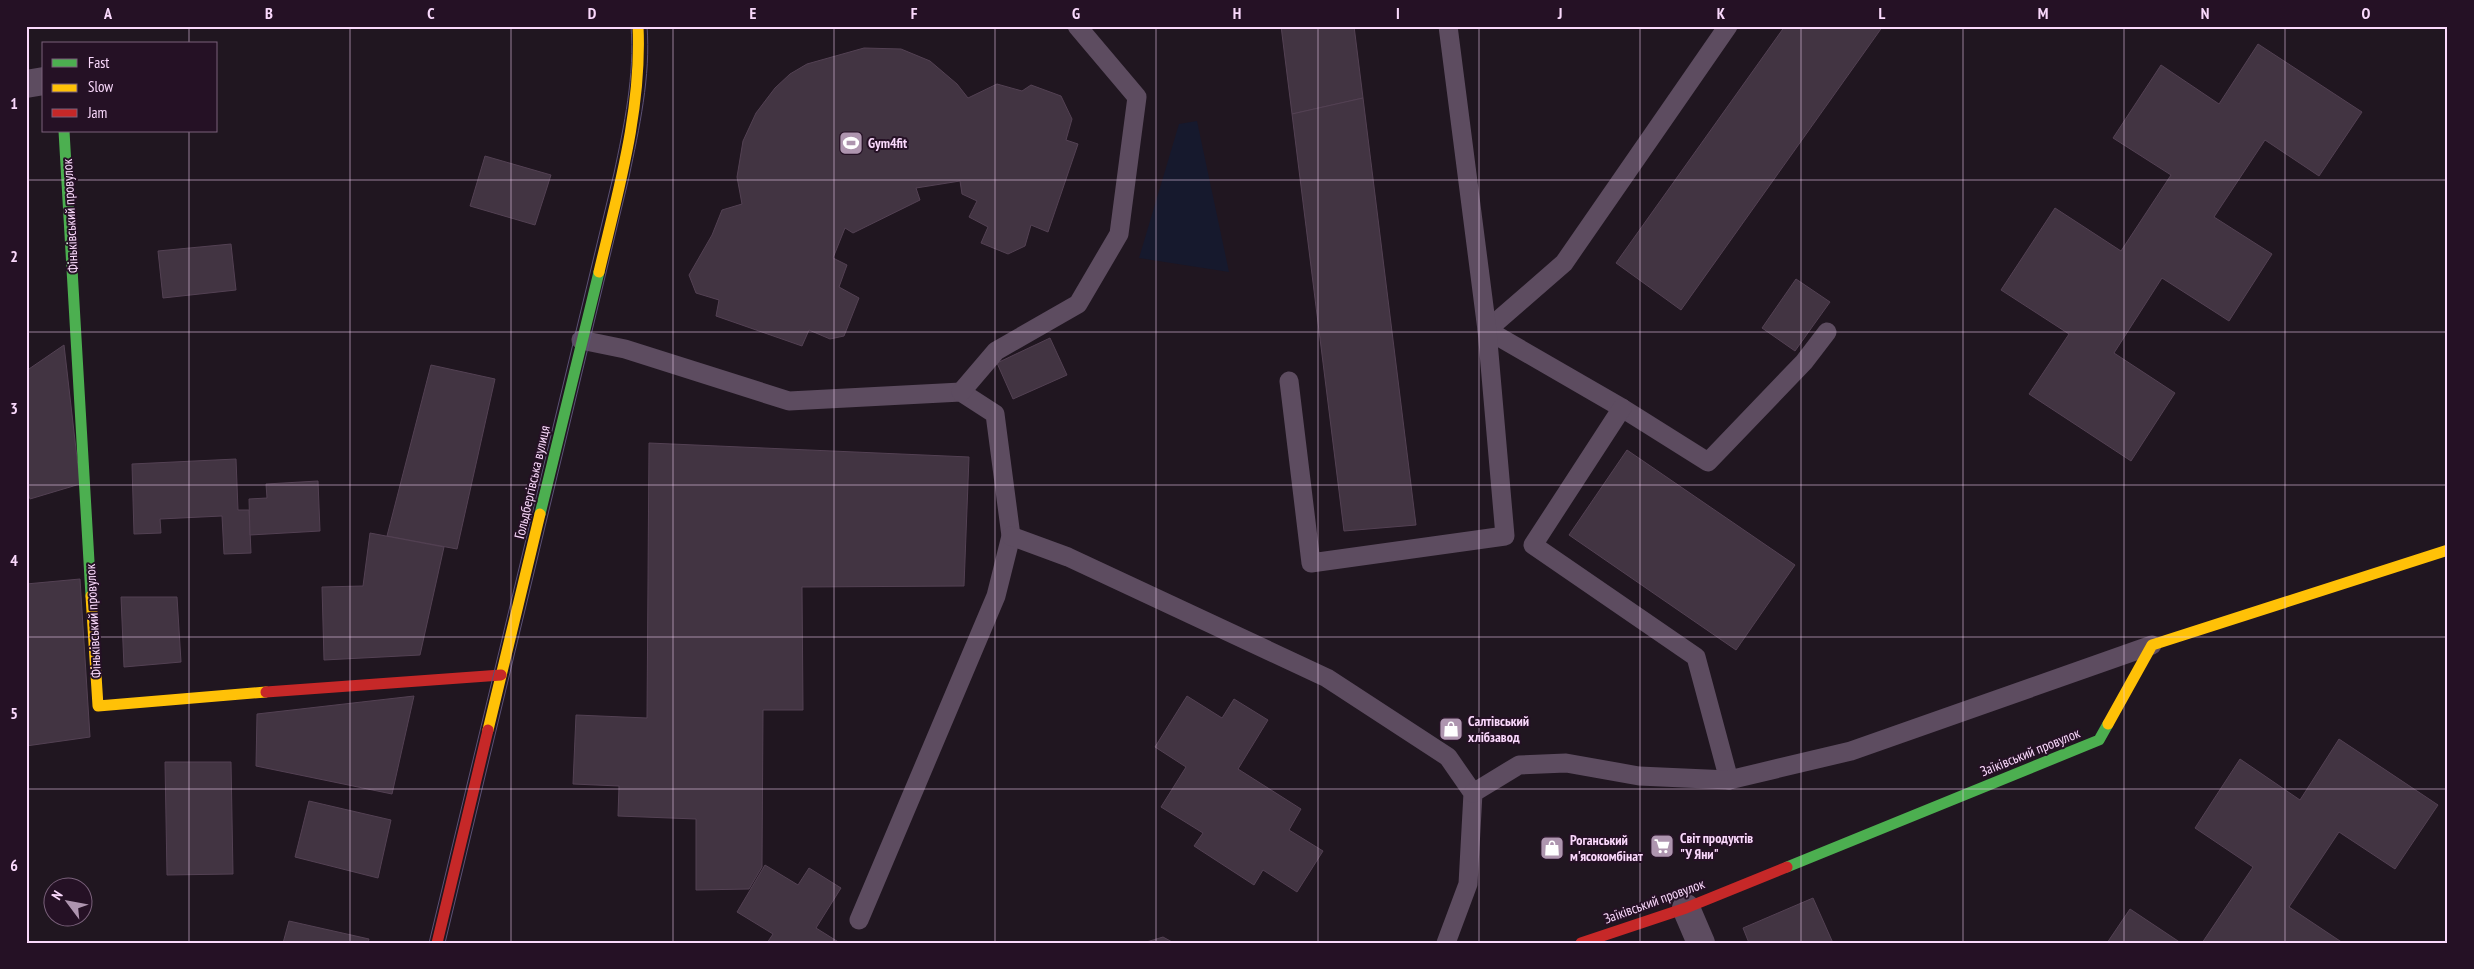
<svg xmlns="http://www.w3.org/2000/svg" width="2474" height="969" font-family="'PT Sans Narrow',sans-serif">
	<rect width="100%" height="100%" fill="#201620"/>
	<path fill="#16192d" d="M 1197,121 L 1229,272 L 1139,258 L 1179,124 Z"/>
	<g fill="#423442" stroke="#534153">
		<path d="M 1281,26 L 1354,26 L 1363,98 L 1292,114 Z"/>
		<path d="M 1785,26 L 1883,26 L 1681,310 L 1616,263 Z"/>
		<path d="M 2258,44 L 2362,112 L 2319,176 L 2265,140 L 2214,217 L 2272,254 L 2229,321 L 2162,278 L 2114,353 L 2175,393 L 2131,461 L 2029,394 L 2069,334 L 2001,290 L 2055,208 L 2121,251 L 2171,175 L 2113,138 L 2161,65 L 2219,104 Z"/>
		<path d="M 864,48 L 901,49 L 930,61 L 957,84 L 968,98 L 997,84 L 1022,91 L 1031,85 L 1061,96 L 1072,119 L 1066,140 L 1078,144 L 1048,232 L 1031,225 L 1025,246 L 1008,254 L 981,243 L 988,227 L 969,217 L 977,201 L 962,194 L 960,181 L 916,188 L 920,200 L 853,233 L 845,228 L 833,258 L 847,265 L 839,287 L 859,298 L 844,336 L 830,339 L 809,330 L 802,346 L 716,316 L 719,300 L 696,293 L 689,275 L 712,235 L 722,210 L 742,204 L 737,177 L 743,141 L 756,113 L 775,88 L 790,74 L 807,64 Z"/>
		<path d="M 1363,98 L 1416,525 L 1344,531 L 1292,114 Z"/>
		<path d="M 485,156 L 551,175 L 535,225 L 470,206 Z"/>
		<path d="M 231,244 L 236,290 L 163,298 L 158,251 Z"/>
		<path d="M 1796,279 L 1830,302 L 1795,351 L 1762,328 Z"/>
		<path d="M 1050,338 L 1067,375 L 1013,399 L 997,363 Z"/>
		<path d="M 64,345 L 80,484 L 30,499 L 26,487 L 26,371 Z"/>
		<path d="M 431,365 L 495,379 L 457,549 L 387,536 Z"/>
		<path d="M 649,443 L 969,457 L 964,586 L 802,587 L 803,710 L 763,710 L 762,867 L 749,889 L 696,890 L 696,819 L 618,816 L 619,786 L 573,784 L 576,715 L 647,718 Z"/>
		<path d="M 1627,450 L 1795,565 L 1736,650 L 1569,535 Z"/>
		<path d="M 236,459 L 238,510 L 249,510 L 251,553 L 224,554 L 222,516 L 160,519 L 161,533 L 134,534 L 132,464 Z"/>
		<path d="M 318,481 L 320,531 L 250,535 L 249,499 L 267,498 L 266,484 Z"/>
		<path d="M 370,533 L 444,547 L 420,655 L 324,660 L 322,587 L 363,586 Z"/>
		<path d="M 80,579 L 90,737 L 26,746 L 26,584 Z"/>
		<path d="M 121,597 L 177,597 L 181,662 L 124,667 Z"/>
		<path d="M 414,696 L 392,794 L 256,766 L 257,714 Z"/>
		<path d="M 1187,696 L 1222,718 L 1234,699 L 1268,720 L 1238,769 L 1301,809 L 1289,830 L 1323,851 L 1297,892 L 1263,870 L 1254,885 L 1194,846 L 1203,833 L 1161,807 L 1186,767 L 1155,747 Z"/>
		<path d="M 2339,739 L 2438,805 L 2395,869 L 2339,832 L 2289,907 L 2343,943 L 2202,943 L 2253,867 L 2195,828 L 2240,759 L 2300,800 Z"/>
		<path d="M 165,762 L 231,762 L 233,874 L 167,875 Z"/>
		<path d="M 309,801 L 391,820 L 378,878 L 295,857 Z"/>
		<path d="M 765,865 L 798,885 L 809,868 L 841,888 L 816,928 L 840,943 L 767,943 L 773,934 L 737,912 Z"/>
		<path d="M 1813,898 L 1833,943 L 1749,943 L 1743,928 Z"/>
		<path d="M 2130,909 L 2181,943 L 2107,943 Z"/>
		<path d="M 289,921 L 369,939 L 368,943 L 283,943 Z"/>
		<path d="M 1163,937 L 1174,943 L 1143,943 Z"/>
	</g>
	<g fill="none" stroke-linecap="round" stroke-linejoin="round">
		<g stroke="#5d4c60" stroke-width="19">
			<path d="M 1728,26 L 1564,263 L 1487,330 L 1622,408 L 1708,462 L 1804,362 L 1827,332"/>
			<path d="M 581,340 L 625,349 L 789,401 L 961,392 L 995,414 L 1011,536 L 996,596 L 859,920"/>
			<path d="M 1289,381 L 1311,563 L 1505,536 L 1487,330 L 1448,26"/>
			<path d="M 961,392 L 996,351 L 1078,304 L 1119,234 L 1137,97 L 1077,26"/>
			<path d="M 1622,408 L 1533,545 L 1696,657 L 1729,780"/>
			<path d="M 1011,536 L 1068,557 L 1327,678 L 1448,757 L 1473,793 L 1468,884 L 1446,943"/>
			<path d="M 1473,793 L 1519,765 L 1566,763 L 1639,776 L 1729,780 L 1851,751 L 2152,645"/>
		</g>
		<g stroke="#5d4c60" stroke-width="28">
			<path d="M 26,84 L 44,81"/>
			<path d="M 1686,908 L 1701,943"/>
		</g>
		<g stroke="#4caf50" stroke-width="11">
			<path d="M 64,131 L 91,596"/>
			<path d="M 540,514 L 599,272"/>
			<path d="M 1787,867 L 2099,740 L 2108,724"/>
		</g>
		<g stroke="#ffc107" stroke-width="11">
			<path d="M 599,272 C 618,191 642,110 638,26"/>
			<path d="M 91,596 L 98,706 L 266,692"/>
			<path d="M 2108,724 L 2152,645 L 2448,550"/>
			<path d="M 488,730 L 540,514"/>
		</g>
		<g stroke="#c62828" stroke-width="11">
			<path d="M 266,692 L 501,675"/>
			<path d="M 437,943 L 488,730"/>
			<path d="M 1581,943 L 1686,908 L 1787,867"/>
		</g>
		<g stroke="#5b5176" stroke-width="1">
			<path d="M 429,943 L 614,173 C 624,126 635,75 631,26"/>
			<path d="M 445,943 L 629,177 C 639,129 651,76 647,26"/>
		</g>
	</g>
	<path fill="none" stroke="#fad9fc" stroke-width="1" stroke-opacity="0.55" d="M 189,26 L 189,44M 350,26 L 350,943M 511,26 L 511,943M 673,26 L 673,943M 834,26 L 834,943M 995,26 L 995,943M 1156,26 L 1156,943M 1318,26 L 1318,943M 1479,26 L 1479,943M 1640,26 L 1640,943M 1801,26 L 1801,943M 1963,26 L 1963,943M 2124,26 L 2124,943M 2285,26 L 2285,943M 189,131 L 189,943M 26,180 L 2448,180M 26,332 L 2448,332M 26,485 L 2448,485M 26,637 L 2448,637M 26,789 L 2448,789"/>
	<defs>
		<g id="stadium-square" transform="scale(1.25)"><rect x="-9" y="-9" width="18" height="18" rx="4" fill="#ae95af" stroke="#251125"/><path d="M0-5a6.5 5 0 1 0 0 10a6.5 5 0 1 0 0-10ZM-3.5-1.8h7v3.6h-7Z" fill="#fff"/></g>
		<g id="shop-square" transform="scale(1.25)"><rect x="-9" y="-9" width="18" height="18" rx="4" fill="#ae95af" stroke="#251125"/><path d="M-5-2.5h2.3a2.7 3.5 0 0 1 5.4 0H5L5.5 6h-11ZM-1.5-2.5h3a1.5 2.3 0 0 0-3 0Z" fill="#fff"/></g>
		<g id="supermarket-square" transform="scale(1.25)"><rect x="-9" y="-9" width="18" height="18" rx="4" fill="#ae95af" stroke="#251125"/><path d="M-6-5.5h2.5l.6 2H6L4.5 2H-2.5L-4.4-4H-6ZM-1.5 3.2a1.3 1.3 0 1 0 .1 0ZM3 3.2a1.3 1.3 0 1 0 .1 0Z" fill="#fff"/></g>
	</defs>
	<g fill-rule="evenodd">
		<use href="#stadium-square" x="851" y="143"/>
		<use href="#shop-square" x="1451" y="729"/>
		<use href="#supermarket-square" x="1662" y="846"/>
		<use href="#shop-square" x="1552" y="848"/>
	</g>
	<g text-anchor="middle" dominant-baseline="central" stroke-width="4" stroke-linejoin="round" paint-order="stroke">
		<g font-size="14" font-weight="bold" fill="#fad9fc" stroke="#251125" text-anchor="start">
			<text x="868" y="143">Gym4fit</text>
			<text x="1468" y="721">Салтівський<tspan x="1468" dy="16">хлібзавод</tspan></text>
			<text x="1680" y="838">Світ продуктів<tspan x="1680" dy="16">"У Яни"</tspan></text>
			<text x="1570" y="840">Роганський<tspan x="1570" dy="16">м'ясокомбінат</tspan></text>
		</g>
		<g font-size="14" fill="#fad9fc" stroke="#251125">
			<text transform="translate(70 216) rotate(-93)">Фіньківський провулок</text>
			<text transform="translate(532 482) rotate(-77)">Гольдбергівська вулиця</text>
			<text transform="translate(93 621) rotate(-93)">Фіньківський провулок</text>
			<text transform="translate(2030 752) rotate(-22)">Заїківський провулок</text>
			<text transform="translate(1654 901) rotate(-20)">Заїківський провулок</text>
		</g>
	</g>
	<rect width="2474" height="969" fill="none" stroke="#251125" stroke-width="55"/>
	<rect x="42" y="42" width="175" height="90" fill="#251125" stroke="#7a617b"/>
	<rect x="52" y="59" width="25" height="8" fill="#4caf50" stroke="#7a617b"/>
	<text x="88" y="68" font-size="15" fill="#fad9fc">Fast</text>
	<rect x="52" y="84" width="25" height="8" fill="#ffc107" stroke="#7a617b"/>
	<text x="88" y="92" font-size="15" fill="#fad9fc">Slow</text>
	<rect x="52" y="109" width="25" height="8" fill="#c62828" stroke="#7a617b"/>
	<text x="88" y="118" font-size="15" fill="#fad9fc">Jam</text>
	<g transform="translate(68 902) rotate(302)"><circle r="24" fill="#251125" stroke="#7a617b"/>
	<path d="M0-4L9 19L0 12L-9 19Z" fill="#ae95af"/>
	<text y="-8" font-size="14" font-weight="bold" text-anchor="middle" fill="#fad9fc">N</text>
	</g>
	<rect x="28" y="28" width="2418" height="914" fill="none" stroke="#fad9fc" stroke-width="2"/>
	<g font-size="16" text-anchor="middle" font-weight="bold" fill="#fad9fc">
		<text x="108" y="19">A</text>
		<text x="269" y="19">B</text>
		<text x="431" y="19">C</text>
		<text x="592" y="19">D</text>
		<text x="753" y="19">E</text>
		<text x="914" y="19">F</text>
		<text x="1076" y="19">G</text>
		<text x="1237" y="19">H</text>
		<text x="1398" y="19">I</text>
		<text x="1560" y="19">J</text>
		<text x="1721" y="19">K</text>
		<text x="1882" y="19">L</text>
		<text x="2043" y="19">M</text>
		<text x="2205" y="19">N</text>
		<text x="2366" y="19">O</text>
		<text x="14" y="109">1</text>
		<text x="14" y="262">2</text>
		<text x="14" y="414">3</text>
		<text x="14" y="566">4</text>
		<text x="14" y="719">5</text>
		<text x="14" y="871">6</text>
	</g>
</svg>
